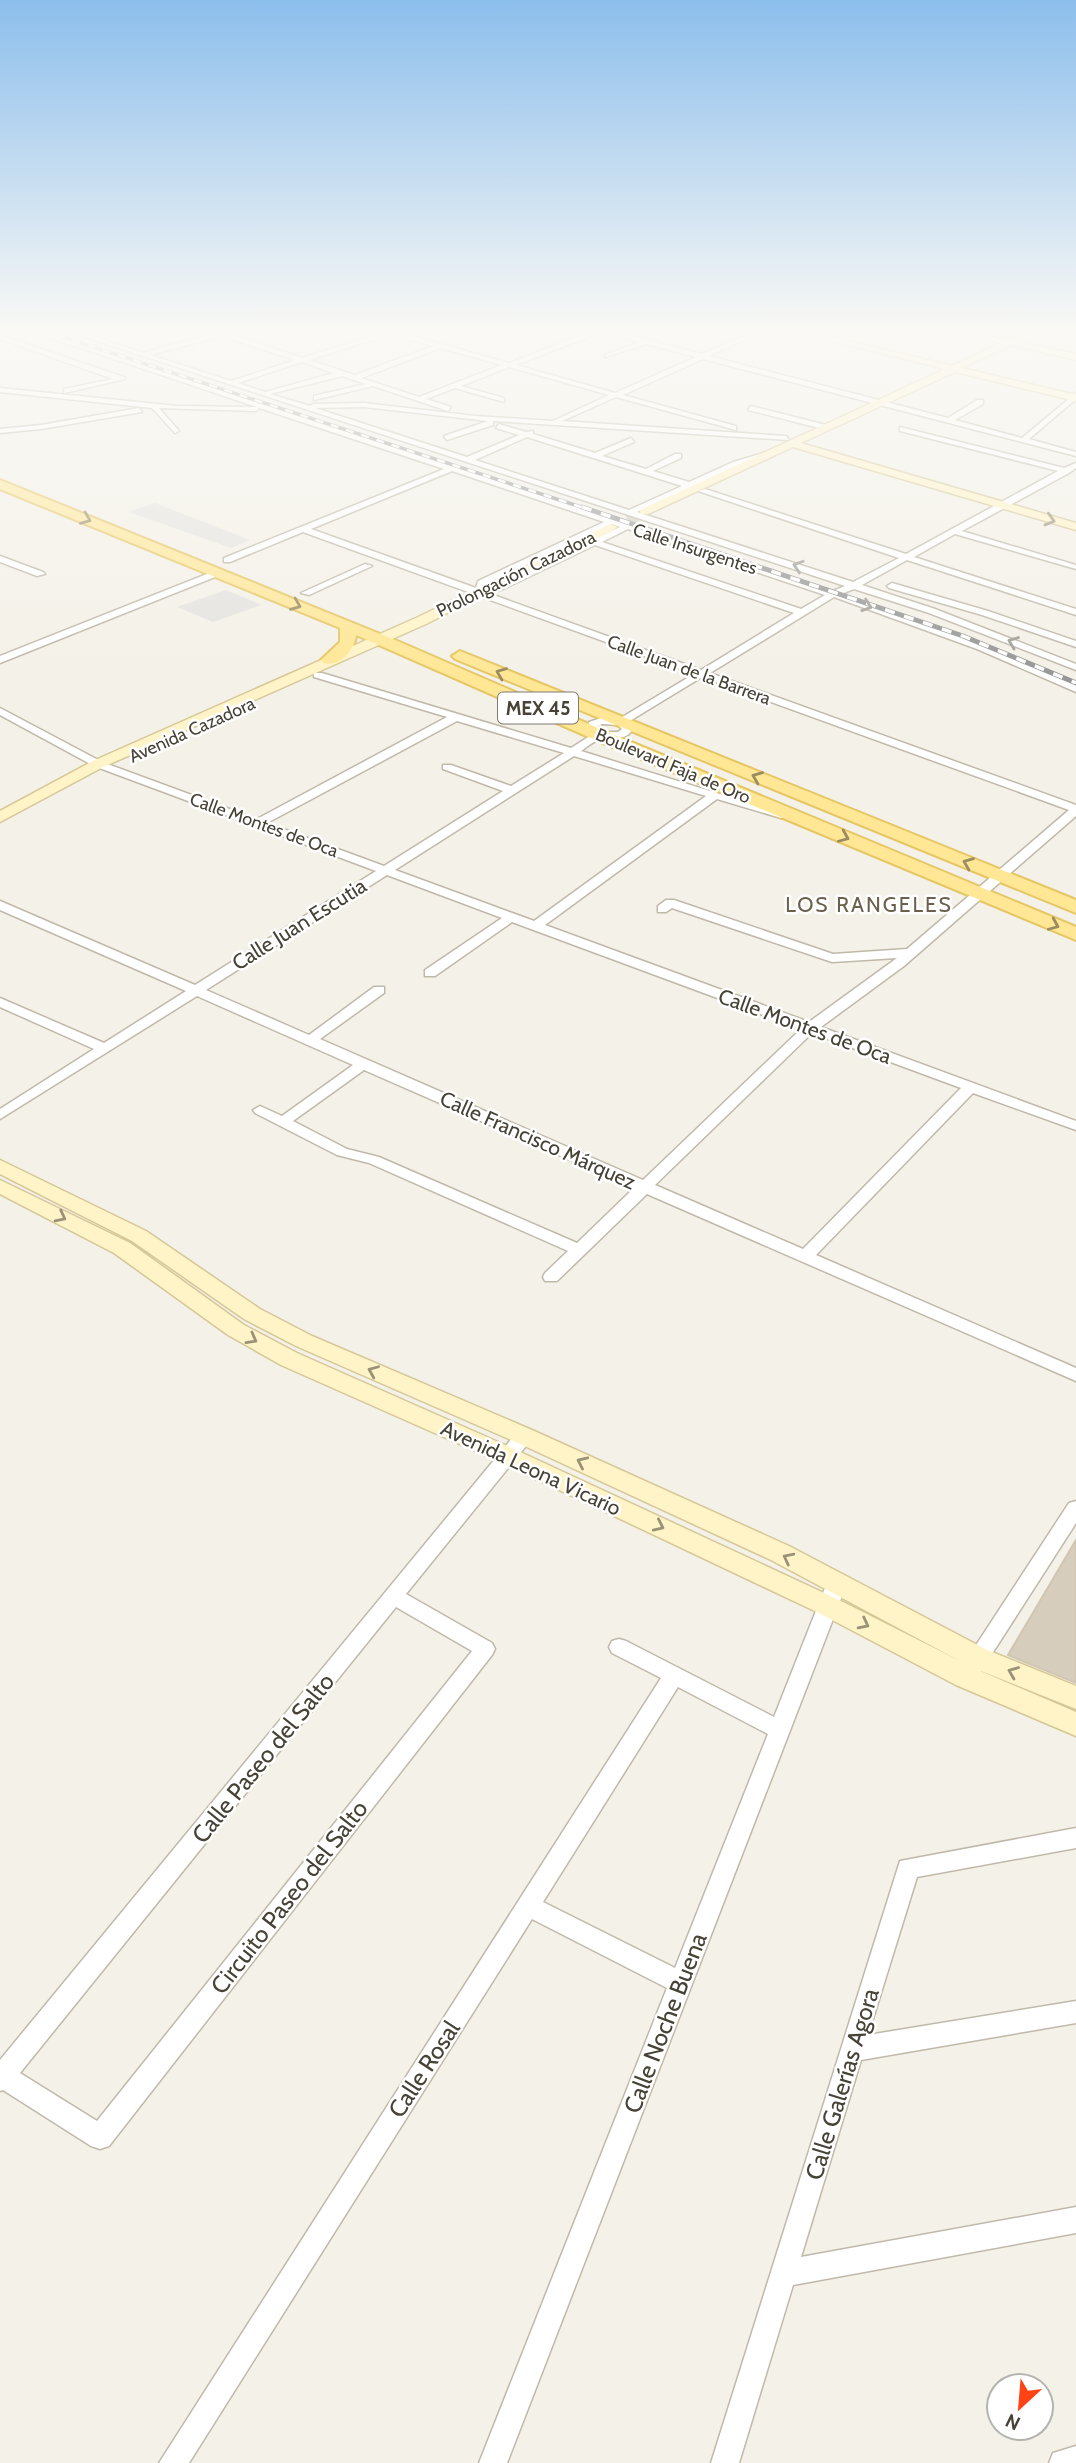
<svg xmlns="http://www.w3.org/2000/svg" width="1076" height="2463" font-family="Cabin,sans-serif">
	<rect width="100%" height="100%" fill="#f4f1e8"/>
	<g fill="#e5e3df">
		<path d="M 155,503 L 250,540 L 231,548 L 129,512 Z"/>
		<path d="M 226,590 L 262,605 L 213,622 L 177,607 Z"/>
	</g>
	<path fill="#d6cdbd" stroke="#d1c6b0" stroke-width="2" d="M 1076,1540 L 1076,1683 L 1008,1655 Z"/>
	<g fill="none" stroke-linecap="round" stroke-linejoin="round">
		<path stroke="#d1cec4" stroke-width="12" stroke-dasharray="12 6" stroke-linecap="butt" d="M 611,527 L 644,512"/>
		<g stroke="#c0b9aa" stroke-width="3">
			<g id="street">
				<path d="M 27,330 L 37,330 L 833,591 L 845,586 L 64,330 L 74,330 L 91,336 L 122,330 L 98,338 L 143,353 L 215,333 L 209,330 L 219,330 L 302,358 L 384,332 L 382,330 L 399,330 L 398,332 L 509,363 L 595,330 L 608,330 L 702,354 L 757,330 L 766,330 L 709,356 L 948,418 L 977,400 L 983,400 L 983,404 L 955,420 L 1022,438 L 1076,393 L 1076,399 L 1029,439 L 1076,452 L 1076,456 L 703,359 L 623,395 L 736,426 L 736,430 L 616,397 L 562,421 L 786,436 L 789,440 L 493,421 L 493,425 L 447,440 L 444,436 L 488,421 L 364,407 L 315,408 L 467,457 L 519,435 L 496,428 L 499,424 L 526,432 L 533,431 L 533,434 L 595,453 L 631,438 L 634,442 L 602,456 L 646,469 L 675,454 L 681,454 L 681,458 L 653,471 L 689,482 L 733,462 L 774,450 L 774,454 L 739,466 L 637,512 L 853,582 L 899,558 L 698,491 L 705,489 L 906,554 L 1058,471 L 900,431 L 900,427 L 1064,468 L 1076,463 L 1076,468 L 1069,473 L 962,531 L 1076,565 L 1076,569 L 955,534 L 914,557 L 1076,609 L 1076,615 L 907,560 L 862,585 L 935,609 L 1076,664 L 1076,670 L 929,613 L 854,589 L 841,594 L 983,645 L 1076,685 L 1076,692 L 977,649 L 834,597 L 710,673 L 1076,805 L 1076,816 L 904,966 L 821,1027 L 1076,1121 L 1076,1130 L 973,1093 L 816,1255 L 1076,1368 L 1076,1381 L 647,1194 L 557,1281 L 545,1281 L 543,1277 L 545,1273 L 568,1251 L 369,1163 L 337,1155 L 255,1113 L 253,1110 L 260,1106 L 282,1116 L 353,1065 L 197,996 L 0,1119 L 0,1109 L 94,1049 L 0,1007 L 0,998 L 104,1043 L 186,991 L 0,910 L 0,901 L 195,985 L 376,871 L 94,766 L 0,715 L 0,708 L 102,762 L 257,819 L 447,717 L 314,677 L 314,673 L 322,673 L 571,748 L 593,734 L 588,728 L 589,722 L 601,718 L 619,719 L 694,674 L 303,532 L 230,562 L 224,562 L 224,558 L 444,469 L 259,408 L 256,411 L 159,408 L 179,431 L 175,433 L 152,408 L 0,392 L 0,388 L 177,406 L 257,407 ZM 601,332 L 640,342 L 605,355 L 605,357 L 647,344 L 696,357 L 615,393 L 516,365 ZM 391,334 L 433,346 L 355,375 L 309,360 ZM 222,336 L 295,360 L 231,381 L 150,355 ZM 441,348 L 502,365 L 419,397 L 361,378 ZM 302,362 L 334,373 L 265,392 L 238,383 ZM 509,367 L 609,395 L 553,421 L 475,416 L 364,403 L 313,404 L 310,406 L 270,394 L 342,376 L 366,384 L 314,396 L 314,400 L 373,386 L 448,411 L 451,407 L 426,399 L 455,388 L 504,402 L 504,398 L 461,386 ZM 527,437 L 682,486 L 629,510 L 475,460 ZM 452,471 L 604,522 L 478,581 L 476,588 L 311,529 ZM 612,524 L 620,527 L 495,586 L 485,588 L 485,584 ZM 628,529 L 825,595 L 801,609 L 602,542 ZM 595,545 L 794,613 L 701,670 L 488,593 L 501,590 ZM 702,677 L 1069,810 L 907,949 L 833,954 L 674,900 L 666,900 L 658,906 L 658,912 L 666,912 L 672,908 L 832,962 L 897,958 L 809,1022 L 545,925 L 717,799 L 781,818 L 787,815 L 581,751 C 587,747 595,740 602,738 C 614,735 626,743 633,728 L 628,722 ZM 457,721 L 564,753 L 511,786 L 451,765 L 443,765 L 443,769 L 503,791 L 384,866 L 267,823 ZM 602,724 L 618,725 L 622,729 L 618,732 L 602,732 L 598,726 ZM 574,756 L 706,796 L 534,921 L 395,870 ZM 387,875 L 502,918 L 425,970 L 425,976 L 435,976 L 512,922 L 801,1029 L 643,1180 L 320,1039 L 384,993 L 384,987 L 374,987 L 309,1035 L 206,990 ZM 812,1033 L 961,1088 L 803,1249 L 655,1185 ZM 364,1070 L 634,1188 L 577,1243 L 379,1157 L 347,1149 L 293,1121 Z"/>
				<path d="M 514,330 L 524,330 L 503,338 L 500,336 Z"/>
				<path d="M 0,335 L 124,377 L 125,379 L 64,393 L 64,389 L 113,379 L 0,339 Z"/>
				<path d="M 751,406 L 826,425 L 827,427 L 823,429 L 748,410 Z"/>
				<path d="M 139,408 L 142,412 L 41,429 L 0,433 L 0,429 L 41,425 Z"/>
				<path d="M 0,556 L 43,572 L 45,574 L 37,576 L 0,562 Z"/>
				<path d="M 365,564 L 372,566 L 309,595 L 301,593 Z"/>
				<path d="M 217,570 L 220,571 L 220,575 L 0,663 L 0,656 Z"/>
				<path d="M 892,583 L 988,611 L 1076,641 L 1076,647 L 982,615 L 889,588 L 887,586 Z"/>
				<path d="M 524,1430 L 530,1431 L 533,1436 L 530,1441 L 406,1594 L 492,1643 L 495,1649 L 492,1655 L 109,2146 L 100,2149 L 91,2146 L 3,2090 L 0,2091 L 0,2060 L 518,1431 ZM 396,1607 L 472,1651 L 97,2121 L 20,2073 Z"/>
				<path d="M 1076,1501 L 1076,1523 L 981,1671 L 974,1673 L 967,1671 L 964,1665 L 967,1659 L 1069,1503 Z"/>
				<path d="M 837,1575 L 844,1578 L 847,1583 L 507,2463 L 479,2463 L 667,1988 L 532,1919 L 189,2463 L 159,2463 L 661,1678 L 612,1653 L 609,1647 L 612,1641 L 619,1639 L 626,1641 L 774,1717 L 827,1583 L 830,1578 ZM 678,1687 L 768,1734 L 675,1968 L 543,1902 Z"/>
				<path d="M 1076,1828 L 1076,1848 L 917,1877 L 868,2035 L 1076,2001 L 1076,2023 L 861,2060 L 801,2257 L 1076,2207 L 1076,2233 L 793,2285 L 739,2463 L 711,2463 L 900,1861 Z"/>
				<path d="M 1076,2446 L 1076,2463 L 1049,2463 L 1053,2453 Z"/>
			</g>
		</g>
		<g stroke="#d5c797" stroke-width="3">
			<g id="secondary">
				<path d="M 788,330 L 803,330 L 952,366 L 1001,343 L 949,330 C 966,330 997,341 1010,339 C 1021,338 1028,330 1041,330 L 1019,342 L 1076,354 L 1076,360 L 1011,345 L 962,368 L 1076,395 L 1076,401 L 955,372 L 801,443 L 1076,523 L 1076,530 L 793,447 L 648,514 L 640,514 L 640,510 L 945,369 Z"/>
				<path d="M 611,524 L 617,527 L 615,529 L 426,624 L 103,767 L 0,822 L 0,811 L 93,761 L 416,618 Z"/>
				<path d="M 0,1160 L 146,1231 L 260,1309 L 312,1336 L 532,1430 L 789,1546 L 987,1650 L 1076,1686 L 1076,1709 L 971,1667 L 1076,1712 L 1076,1736 L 956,1685 L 819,1613 L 500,1462 L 281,1365 L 228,1335 L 114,1253 L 0,1194 L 0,1180 L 130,1243 L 244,1325 L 297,1353 L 516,1450 L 837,1599 L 960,1661 L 771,1560 L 516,1442 L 296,1346 L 244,1319 L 132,1241 L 0,1174 Z"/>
			</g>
		</g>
		<g stroke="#e6c664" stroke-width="4">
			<g id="primary">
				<path d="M 0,480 L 395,640 L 605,731 L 1076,927 L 1076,940 L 593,739 L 356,635 C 355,650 340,667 324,663 L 321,660 L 340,642 L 340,628 L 0,489 Z"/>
				<path d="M 460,651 L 1076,900 L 1076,913 L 455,659 L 452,656 Z"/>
			</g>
		</g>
		<use href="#street" fill="#fff" fill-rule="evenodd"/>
		<use href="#secondary" fill="#fff4c7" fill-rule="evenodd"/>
		<use href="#primary" fill="#ffe796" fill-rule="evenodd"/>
		<g stroke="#979797" stroke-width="3.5">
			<path id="rail-far1" d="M 42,330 L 587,509"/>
		</g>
		<g stroke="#979797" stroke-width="5">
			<path id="rail" d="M 582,507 L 963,636 L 1076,683"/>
		</g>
		<use href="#rail-far1" stroke="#fff" stroke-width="2.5" stroke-dasharray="8" stroke-linecap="butt"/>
		<use href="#rail" stroke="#fff" stroke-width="3.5" stroke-dasharray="10" stroke-linecap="butt"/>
	</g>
	<defs><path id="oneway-chevron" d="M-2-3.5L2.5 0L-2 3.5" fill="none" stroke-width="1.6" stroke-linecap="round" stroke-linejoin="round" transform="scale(1.75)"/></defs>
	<g stroke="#9a8c61">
		<use href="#oneway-chevron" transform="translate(86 519) rotate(22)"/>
		<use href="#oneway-chevron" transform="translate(296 605) rotate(22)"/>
		<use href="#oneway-chevron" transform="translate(501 673) rotate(-158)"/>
		<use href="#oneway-chevron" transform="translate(757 777) rotate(-158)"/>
		<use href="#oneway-chevron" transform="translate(844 837) rotate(23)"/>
		<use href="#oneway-chevron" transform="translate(968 863) rotate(-158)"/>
		<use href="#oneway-chevron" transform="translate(1054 925) rotate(23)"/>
	</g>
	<g stroke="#9a9277">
		<use href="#oneway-chevron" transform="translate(1050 520) rotate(16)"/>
		<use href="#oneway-chevron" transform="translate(61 1217) rotate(27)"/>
		<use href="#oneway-chevron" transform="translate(252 1339) rotate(29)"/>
		<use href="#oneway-chevron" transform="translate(373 1371) rotate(-157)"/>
		<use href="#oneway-chevron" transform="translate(582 1462) rotate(-155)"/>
		<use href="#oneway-chevron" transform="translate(659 1526) rotate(25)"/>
		<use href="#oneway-chevron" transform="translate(788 1558) rotate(-153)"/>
		<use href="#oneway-chevron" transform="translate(864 1624) rotate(27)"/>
		<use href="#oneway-chevron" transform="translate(1013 1672) rotate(-158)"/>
	</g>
	<g stroke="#a3a09a">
		<use href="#oneway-chevron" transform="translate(798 566) rotate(-162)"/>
		<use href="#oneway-chevron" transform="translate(867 606) rotate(19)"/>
		<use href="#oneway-chevron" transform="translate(1013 642) rotate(-159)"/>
	</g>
	<linearGradient id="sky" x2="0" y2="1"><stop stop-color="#8cbeec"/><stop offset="0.49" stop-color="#faf9f5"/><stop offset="1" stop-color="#faf9f5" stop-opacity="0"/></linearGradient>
	<rect width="1076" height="675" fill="url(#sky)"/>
	<g text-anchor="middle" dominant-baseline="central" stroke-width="5" stroke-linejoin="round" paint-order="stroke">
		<g font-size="18" fill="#474236" stroke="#fff">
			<text transform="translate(695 549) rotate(18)">Calle Insurgentes</text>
			<text transform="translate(516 574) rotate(-26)">Prolongación Cazadora</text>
			<text transform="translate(689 670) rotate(20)">Calle Juan de la Barrera</text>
			<text transform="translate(192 730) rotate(-24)">Avenida Cazadora</text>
			<text transform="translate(673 766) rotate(23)">Boulevard Faja de Oro</text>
			<text transform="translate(264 825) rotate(20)">Calle Montes de Oca</text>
		</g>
		<rect fill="#fff" stroke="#7e7b72" stroke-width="2" x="498" y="692.5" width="80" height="31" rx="5"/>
		<g font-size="19" font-weight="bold" fill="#474236">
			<text x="538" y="708">MEX 45</text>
		</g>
		<g font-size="21" letter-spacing="2" fill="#6a604d" stroke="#fff">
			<text x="869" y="904">LOS RANGELES</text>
		</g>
		<g font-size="21" fill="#474236" stroke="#fff">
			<text transform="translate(299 924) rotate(-32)">Calle Juan Escutia</text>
			<text transform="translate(805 1026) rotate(20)">Calle Montes de Oca</text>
			<text transform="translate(538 1140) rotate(24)">Calle Francisco Márquez</text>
			<text transform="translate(531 1468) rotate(25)">Avenida Leona Vicario</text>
		</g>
		<g font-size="24" fill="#474236" stroke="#fff">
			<text transform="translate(263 1758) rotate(-51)">Calle Paseo del Salto</text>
			<text transform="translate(289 1897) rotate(-52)">Circuito Paseo del Salto</text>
			<text transform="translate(665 2023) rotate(-69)">Calle Noche Buena</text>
			<text transform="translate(424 2069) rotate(-57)">Calle Rosal</text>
			<text transform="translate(842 2084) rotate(-73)">Calle Galerías Agora</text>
		</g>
	</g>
	<g transform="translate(1020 2407) rotate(206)"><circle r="33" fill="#ffffff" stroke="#b5b3af" stroke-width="2"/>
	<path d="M0-5L12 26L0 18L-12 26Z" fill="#fe4415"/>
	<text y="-10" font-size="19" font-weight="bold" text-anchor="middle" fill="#474236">N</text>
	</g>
</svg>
